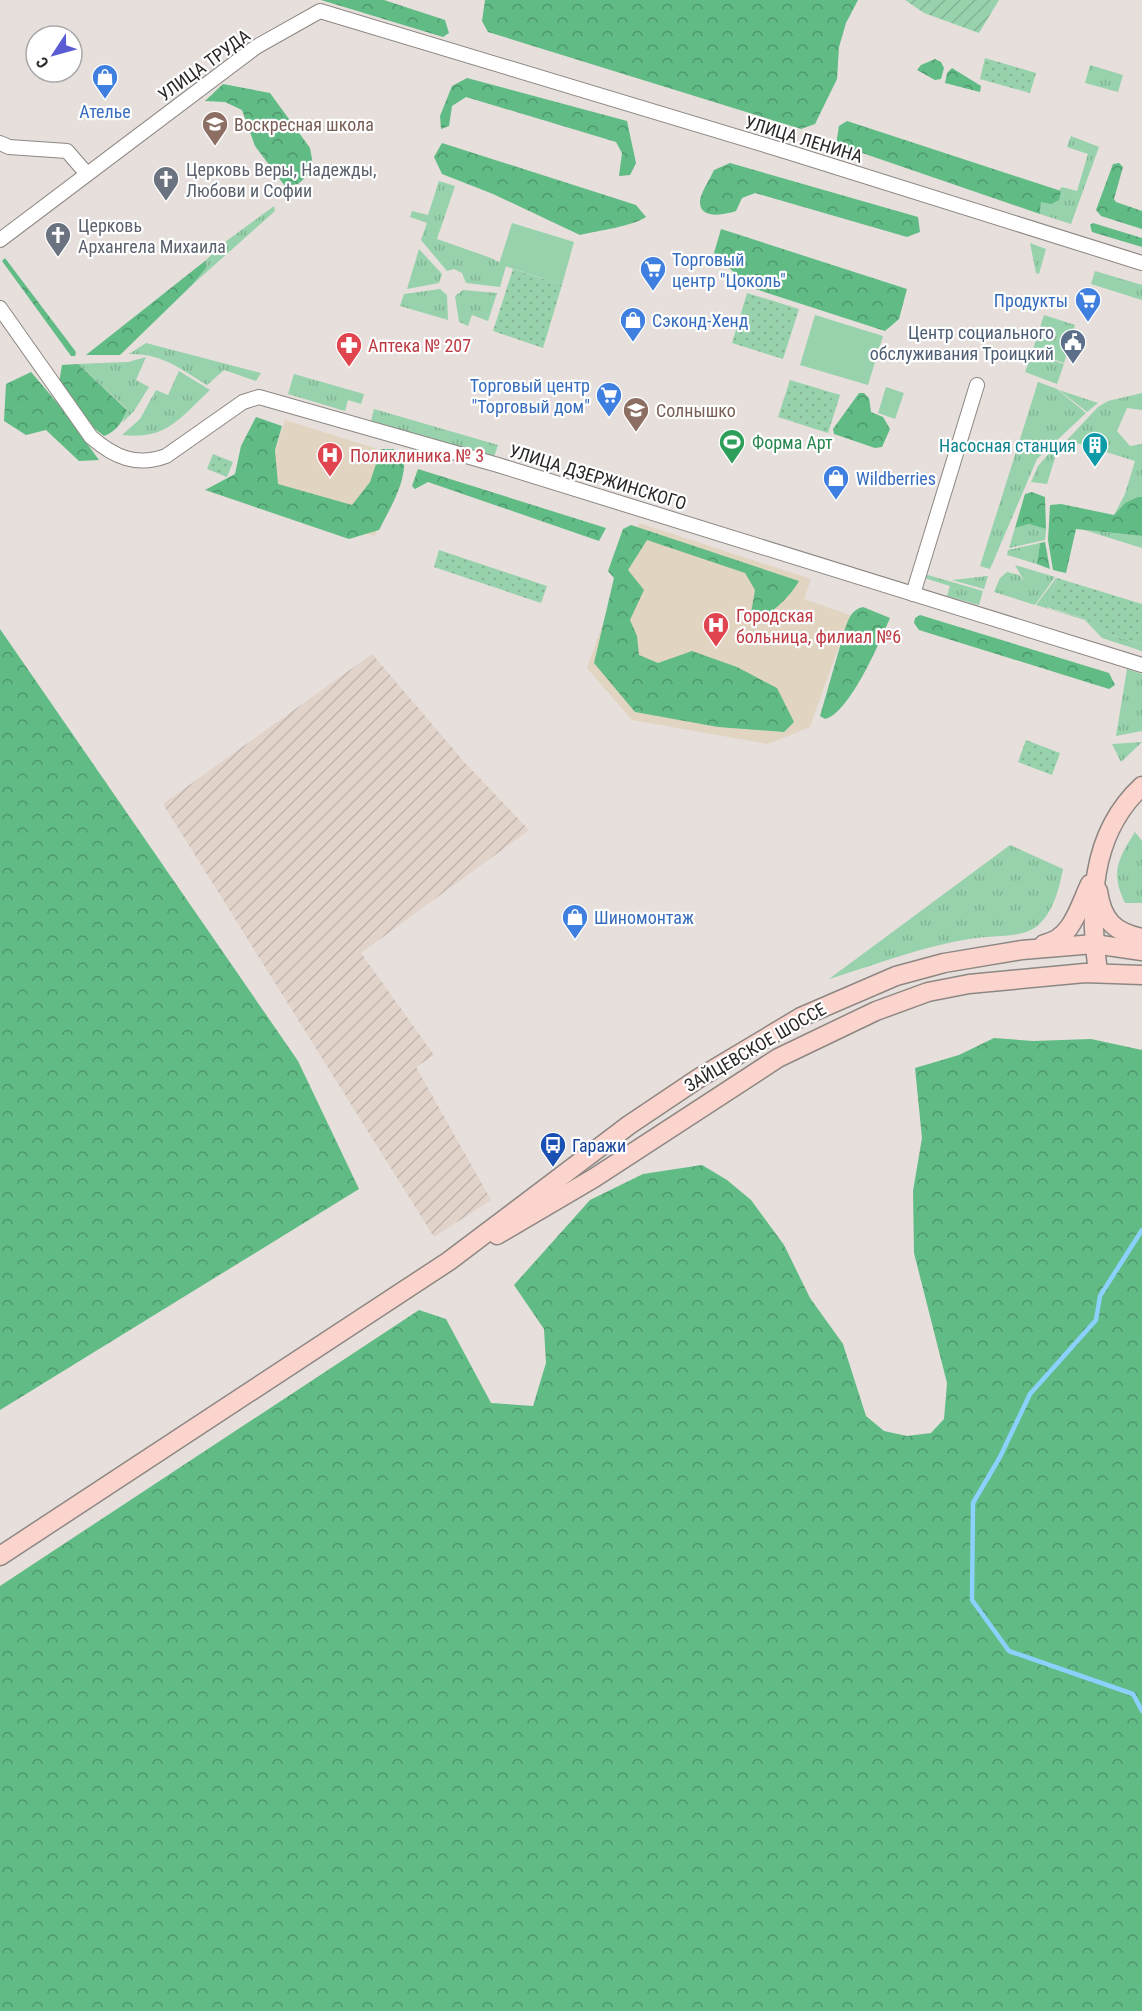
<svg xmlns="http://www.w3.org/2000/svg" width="1142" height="2011" font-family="'Roboto Condensed',sans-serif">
	<defs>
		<pattern id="industrial-furrows" width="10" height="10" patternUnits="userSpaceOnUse" patternTransform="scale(1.5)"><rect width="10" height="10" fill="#e1d3ca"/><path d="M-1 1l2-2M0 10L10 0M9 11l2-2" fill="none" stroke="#c1b5ae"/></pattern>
		<pattern id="grass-tufts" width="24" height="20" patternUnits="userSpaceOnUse" patternTransform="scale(1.5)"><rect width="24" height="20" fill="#97d2ac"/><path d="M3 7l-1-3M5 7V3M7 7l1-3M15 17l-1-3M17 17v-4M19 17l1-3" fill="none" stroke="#82b494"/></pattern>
		<pattern id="forest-crowns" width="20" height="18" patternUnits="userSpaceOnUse" patternTransform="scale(1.5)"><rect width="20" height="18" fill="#60bb85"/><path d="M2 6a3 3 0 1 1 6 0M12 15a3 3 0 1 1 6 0" fill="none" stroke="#4f986d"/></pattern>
		<pattern id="park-dots" width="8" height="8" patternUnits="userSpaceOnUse" patternTransform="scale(1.5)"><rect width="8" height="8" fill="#97d2ac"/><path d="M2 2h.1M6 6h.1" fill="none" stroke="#82b494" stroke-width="1.8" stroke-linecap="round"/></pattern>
		<pattern id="garden-furrows" width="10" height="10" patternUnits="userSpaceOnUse" patternTransform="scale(1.5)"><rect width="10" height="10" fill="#97d2ac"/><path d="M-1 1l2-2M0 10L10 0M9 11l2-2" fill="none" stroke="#82b494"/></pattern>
	</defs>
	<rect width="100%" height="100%" fill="#e6dfdb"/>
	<path fill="url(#industrial-furrows)" d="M 372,654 L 466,764 L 529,830 L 361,953 L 434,1055 L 416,1067 L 491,1200 L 434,1237 L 163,804 Z"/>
	<g fill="#e1d5c1">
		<path d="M 285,420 L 400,456 L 375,536 L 260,500 Z"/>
		<path d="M 639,523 L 811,579 L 804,599 L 850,615 L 810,727 L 768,744 L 632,720 L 587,668 Z"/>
	</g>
	<g fill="url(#grass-tufts)">
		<path d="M 1090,65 L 1123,75 L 1118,92 L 1085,83 Z"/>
		<path d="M 1071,136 L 1099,147 L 1071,224 L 1040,214 L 1041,202 L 1061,191 L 1059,190 L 1062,187 L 1077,191 L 1088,154 L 1067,147 Z"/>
		<path d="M 439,181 L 455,186 L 437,239 L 491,258 L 506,266 L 500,287 L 466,283 L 462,273 L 454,269 L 447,271 L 421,240 L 427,223 L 410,217 L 412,211 L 428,215 Z"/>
		<path d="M 274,206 L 275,211 L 192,285 L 207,267 L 205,261 L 221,245 Z"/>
		<path d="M 1030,243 L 1046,249 L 1039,274 L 1036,273 Z"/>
		<path d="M 419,249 L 442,274 L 439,283 L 407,289 Z"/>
		<path d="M 1095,271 L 1142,285 L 1142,300 L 1091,284 Z"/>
		<path d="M 440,289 L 447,295 L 448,320 L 400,306 L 404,294 Z"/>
		<path d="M 463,290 L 497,293 L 488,321 L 472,315 L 468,326 L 459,322 L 455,296 Z"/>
		<path d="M 1044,315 L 1075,325 L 1064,363 L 1032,352 Z"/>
		<path d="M 146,343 L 261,373 L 256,381 L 224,370 L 207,385 C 181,369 161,353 129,354 Z"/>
		<path d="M 1032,353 L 1064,364 L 1057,384 L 1025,372 Z"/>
		<path d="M 146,357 L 136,380 L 149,387 L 134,411 L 122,423 L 127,409 L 78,364 L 128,362 Z"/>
		<path d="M 179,371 L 210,390 C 180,418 167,440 122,435 L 140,419 L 156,390 L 168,395 Z"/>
		<path d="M 294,374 L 364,394 L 361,404 L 348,400 L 345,411 L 288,394 Z"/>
		<path d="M 1038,382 L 1057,389 L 1086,413 L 1037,459 L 990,569 L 980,566 Z"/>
		<path d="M 1059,390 L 1098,403 L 1087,412 Z"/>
		<path d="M 1142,393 L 1142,410 L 1127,408 L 1117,431 L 1130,446 L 1142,444 L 1142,497 L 1125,503 L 1114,515 L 1125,494 L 1135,461 L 1067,440 L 1098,407 L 1108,401 Z"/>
		<path d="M 374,409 L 498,445 L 494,457 L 371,421 Z"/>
		<path d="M 1060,441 L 1047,484 L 1031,482 L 1038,466 Z"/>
		<path d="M 1029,524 L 1046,529 L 1045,540 L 1009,548 L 1015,528 Z"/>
		<path d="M 1084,530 L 1142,536 L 1142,548 Z"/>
		<path d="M 1040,543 L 1037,564 L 1007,555 L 1008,550 Z"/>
		<path d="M 1015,565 L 1055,577 L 1035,605 L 994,592 L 1000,578 L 1007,572 L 1019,575 L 1024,581 Z"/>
		<path d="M 921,573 L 983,591 L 979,605 L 947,596 L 950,586 L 921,577 Z"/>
		<path d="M 988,576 L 984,589 L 952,580 Z"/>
		<path d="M 1057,577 L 1047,608 L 1086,619 L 1104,633 L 1142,644 L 1142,651 L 1102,638 L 1085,620 L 1036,605 Z"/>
		<path d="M 1127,669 L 1142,674 L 1142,731 L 1116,736 Z"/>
		<path d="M 1142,742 L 1121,762 L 1112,744 Z"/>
		<path d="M 1135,832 L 1142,841 L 1142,903 L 1125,903 C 1110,872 1118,859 1135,832 Z"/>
		<path d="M 1010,845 L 1063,869 C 1059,889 1053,914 1036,927 C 1024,936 1001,936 986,937 C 933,942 881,963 829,979 Z"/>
	</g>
	<g fill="url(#forest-crowns)">
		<path d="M 321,0 L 384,0 L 445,20 L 449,33 L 443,37 Z"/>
		<path d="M 485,0 L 858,0 L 846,23 L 839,47 L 837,79 L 815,124 L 801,129 L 488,32 L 482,21 Z"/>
		<path d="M 935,59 L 941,62 L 944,68 L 941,79 L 935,80 L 917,70 L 921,65 Z"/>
		<path d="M 952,68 L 981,86 L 980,92 L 945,83 L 947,73 Z"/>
		<path d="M 467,78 L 627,121 L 636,163 L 630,175 L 619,176 L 622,153 L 616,142 L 466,97 L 452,106 L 449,126 L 441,129 L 440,116 L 452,86 Z"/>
		<path d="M 223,84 L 270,93 L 310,148 L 314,170 L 298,184 L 285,186 L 255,146 L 242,110 L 225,102 L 205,101 Z"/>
		<path d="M 847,121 L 1061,191 L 1059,200 L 1051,204 L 1041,202 L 1040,214 L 836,144 L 839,126 Z"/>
		<path d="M 442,143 L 636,205 L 646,217 C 630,227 601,230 580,235 L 493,194 L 442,174 L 434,157 Z"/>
		<path d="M 730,163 L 918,217 L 920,232 L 907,237 L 755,193 L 742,198 L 736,211 C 727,214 699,221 700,201 C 701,192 710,179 714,170 Z"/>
		<path d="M 1119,163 L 1123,167 L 1114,199 L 1116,202 L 1142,211 L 1142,229 L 1101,216 L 1096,210 L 1113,164 Z"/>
		<path d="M 1093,223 L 1142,238 L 1142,247 L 1092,232 L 1090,225 Z"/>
		<path d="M 721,229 L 907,289 L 899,319 L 885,331 L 749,287 L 714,253 Z"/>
		<path d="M 5,258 L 76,352 L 75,356 L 71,356 L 2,261 Z"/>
		<path d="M 205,261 L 207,267 L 192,285 L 120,355 L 86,355 Z"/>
		<path d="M 78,364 L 127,410 C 122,422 117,431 104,436 L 89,424 L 59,383 L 62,365 Z"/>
		<path d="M 31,372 L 59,405 L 99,460 L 79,461 L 46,430 L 26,435 L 4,421 L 6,384 Z"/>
		<path d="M 859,393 L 864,393 L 869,398 L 871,412 L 883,417 L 890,429 L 882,447 L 875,448 L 834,434 L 833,429 Z"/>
		<path d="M 256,417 L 282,426 L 275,450 L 278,484 L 352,505 L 370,482 L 381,449 L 393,449 L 404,454 C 407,482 391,506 379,530 L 349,539 L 205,490 L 235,474 L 241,446 Z"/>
		<path d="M 418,469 L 606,528 L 599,541 L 428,482 L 415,489 L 412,486 Z"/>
		<path d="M 1032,492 L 1045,497 L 1046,529 L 1029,524 L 1015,528 L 1025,494 Z"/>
		<path d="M 1138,497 L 1142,497 L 1142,536 L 1076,529 L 1066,573 L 1053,570 L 1048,540 L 1050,505 L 1061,504 L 1114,515 L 1125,503 Z"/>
		<path d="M 631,525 L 799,581 C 793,593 770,617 757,619 L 751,613 L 755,590 L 745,573 L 647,540 L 628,570 L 644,590 L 630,620 L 637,636 L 639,655 L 658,663 L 692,651 L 737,667 L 777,688 L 794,722 L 784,732 L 718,727 L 635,712 L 594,663 L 614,578 L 608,571 L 623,529 Z"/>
		<path d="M 1045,542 L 1050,569 L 1037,564 L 1040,543 Z"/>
		<path d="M 863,607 L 890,618 C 880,641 850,713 825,719 L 820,716 L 845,629 C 849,618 851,610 863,607 Z"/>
		<path d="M 920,615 L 1109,673 L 1115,685 L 1109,689 L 919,630 L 914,623 L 915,618 Z"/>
		<path d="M 0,629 L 298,1061 L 359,1189 L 0,1410 Z"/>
		<path d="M 994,1038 L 1033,1041 L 1091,1039 L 1142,1050 L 1142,2011 L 0,2011 L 0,1586 L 419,1310 L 446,1319 L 491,1403 L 533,1406 L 546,1363 L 544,1329 L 514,1285 L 590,1200 L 643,1174 L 702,1165 L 727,1180 L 751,1200 L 784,1245 L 810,1298 L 843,1344 L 866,1416 L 884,1431 L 907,1436 L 931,1433 L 944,1419 L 947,1383 L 914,1253 L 913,1191 L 922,1138 L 915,1068 L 959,1055 Z"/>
	</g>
	<g fill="url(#park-dots)">
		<path d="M 985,58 L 1036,73 L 1030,93 L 980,79 Z"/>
		<path d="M 513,269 L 562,285 L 543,348 L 493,331 Z"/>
		<path d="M 747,293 L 799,309 L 783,359 L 732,343 Z"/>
		<path d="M 790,380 L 840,395 L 828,433 L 778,417 Z"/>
		<path d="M 213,454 L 233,462 L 227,477 L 207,469 Z"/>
		<path d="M 439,550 L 547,586 L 541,603 L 434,567 Z"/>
		<path d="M 1057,578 L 1142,604 L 1142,644 L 1104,633 L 1086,619 L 1047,607 Z"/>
		<path d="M 1026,740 L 1060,753 L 1052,775 L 1018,762 Z"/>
	</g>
	<path fill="url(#garden-furrows)" d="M 905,0 L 999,0 L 979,33 L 924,13 Z"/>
	<g fill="#97d2ac">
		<path d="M 512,223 L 574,242 L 562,285 L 499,264 Z"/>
		<path d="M 815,315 L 883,336 L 868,385 L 800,365 Z"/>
		<path d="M 886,387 L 904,393 L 895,419 L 878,413 Z"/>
	</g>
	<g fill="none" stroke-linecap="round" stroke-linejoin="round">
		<path stroke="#8cd1fe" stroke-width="4.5" d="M 1142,1230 L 1100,1296 L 1096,1320 L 1030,1394 L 1000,1457 L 973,1503 L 972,1600 L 1009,1651 L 1133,1694 L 1142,1711"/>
		<g stroke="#8d8783" stroke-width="16">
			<g id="street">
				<path d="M 0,143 L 9,147 L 67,151 L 87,174"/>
				<path d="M 0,240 L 256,47 L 320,11 L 788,152 L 1142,263"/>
				<path d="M 0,308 L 91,437 C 114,457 136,467 166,456 L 243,402 L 259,397 L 498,465 L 1142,665"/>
				<path d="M 913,594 L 977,385"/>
			</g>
		</g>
		<g stroke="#8d8783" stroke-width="21">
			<g id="secondary">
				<path d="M 1098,891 C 1102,920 1114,932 1142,938"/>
				<path d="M 1044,944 C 1072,939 1079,907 1090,884"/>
				<path d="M 1098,972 C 1089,906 1089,835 1142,786"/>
				<path d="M 497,1235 L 594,1178 L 778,1058 L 876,1011 L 928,992 L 969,984 L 1085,973 L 1142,975"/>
				<path d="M 0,1556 L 449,1261 L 629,1125 L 699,1078 L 801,1017 L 896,976 L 944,963 L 1022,950 L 1094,944 L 1142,951"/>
			</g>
		</g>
		<use href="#street" stroke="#fff" stroke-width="14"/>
		<use href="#secondary" stroke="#fcd4ce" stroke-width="18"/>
	</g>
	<defs>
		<g id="shop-pin" transform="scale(1.35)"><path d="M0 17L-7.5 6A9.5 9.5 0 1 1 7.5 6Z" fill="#3f7fe0" stroke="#fff"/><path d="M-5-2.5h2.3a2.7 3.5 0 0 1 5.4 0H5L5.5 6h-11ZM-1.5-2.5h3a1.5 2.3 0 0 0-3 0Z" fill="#fff"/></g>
		<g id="school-pin" transform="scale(1.35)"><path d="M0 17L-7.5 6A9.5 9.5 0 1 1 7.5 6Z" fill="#8d6e63" stroke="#fff"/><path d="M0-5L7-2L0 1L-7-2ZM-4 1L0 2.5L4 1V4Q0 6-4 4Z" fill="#fff"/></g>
		<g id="church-pin" transform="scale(1.35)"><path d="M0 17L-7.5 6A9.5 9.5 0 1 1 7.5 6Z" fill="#6b7280" stroke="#fff"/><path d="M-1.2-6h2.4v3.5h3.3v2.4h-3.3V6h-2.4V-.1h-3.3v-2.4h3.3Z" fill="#fff"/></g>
		<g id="supermarket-pin" transform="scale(1.35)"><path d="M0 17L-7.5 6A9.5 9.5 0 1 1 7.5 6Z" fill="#3f7fe0" stroke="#fff"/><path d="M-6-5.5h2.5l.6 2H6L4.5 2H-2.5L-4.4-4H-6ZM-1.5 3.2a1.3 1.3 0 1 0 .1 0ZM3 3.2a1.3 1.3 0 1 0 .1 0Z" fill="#fff"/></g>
		<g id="civic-pin" transform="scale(1.35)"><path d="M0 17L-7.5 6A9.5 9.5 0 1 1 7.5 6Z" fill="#5c6f8a" stroke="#fff"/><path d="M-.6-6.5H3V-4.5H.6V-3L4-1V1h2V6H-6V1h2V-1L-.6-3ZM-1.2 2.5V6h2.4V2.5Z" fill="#fff"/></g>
		<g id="pharmacy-pin" transform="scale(1.35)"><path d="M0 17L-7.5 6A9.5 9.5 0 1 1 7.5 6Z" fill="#e0444e" stroke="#fff"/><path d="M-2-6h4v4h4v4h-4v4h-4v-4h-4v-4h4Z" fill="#fff"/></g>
		<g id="stadium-pin" transform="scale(1.35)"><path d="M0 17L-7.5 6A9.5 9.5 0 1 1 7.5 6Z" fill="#2e9e5b" stroke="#fff"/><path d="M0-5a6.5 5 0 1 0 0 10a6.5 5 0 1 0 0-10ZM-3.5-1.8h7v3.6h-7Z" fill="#fff"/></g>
		<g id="building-pin" transform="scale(1.35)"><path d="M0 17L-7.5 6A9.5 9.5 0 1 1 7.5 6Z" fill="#0f9aa8" stroke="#fff"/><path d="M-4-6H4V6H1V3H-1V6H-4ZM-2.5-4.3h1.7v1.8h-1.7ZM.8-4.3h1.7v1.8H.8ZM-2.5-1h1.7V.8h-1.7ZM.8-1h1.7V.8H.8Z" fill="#fff"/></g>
		<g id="hospital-pin" transform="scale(1.35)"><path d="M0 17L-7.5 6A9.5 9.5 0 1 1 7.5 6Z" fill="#e0444e" stroke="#fff"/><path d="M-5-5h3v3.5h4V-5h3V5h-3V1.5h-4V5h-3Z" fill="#fff"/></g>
		<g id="bus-pin" transform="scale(1.35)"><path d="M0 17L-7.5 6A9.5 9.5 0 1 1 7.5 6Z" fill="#1a4fb4" stroke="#fff"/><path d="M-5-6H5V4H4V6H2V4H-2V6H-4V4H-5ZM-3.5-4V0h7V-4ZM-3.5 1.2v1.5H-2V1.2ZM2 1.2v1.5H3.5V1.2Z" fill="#fff"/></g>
	</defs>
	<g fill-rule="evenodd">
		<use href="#shop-pin" x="105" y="77"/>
		<use href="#school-pin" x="215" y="124"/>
		<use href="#church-pin" x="166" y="179"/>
		<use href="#church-pin" x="58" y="235"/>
		<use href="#supermarket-pin" x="653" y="269"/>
		<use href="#supermarket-pin" x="1088" y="300"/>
		<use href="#shop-pin" x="633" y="320"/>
		<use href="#civic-pin" x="1073" y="342"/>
		<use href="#pharmacy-pin" x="349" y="345"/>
		<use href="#supermarket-pin" x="609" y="395"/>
		<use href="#school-pin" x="636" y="410"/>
		<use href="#stadium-pin" x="732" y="442"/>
		<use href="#building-pin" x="1095" y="445"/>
		<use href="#hospital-pin" x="330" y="455"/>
		<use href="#shop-pin" x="836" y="478"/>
		<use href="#hospital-pin" x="716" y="625"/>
		<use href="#shop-pin" x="575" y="917"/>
		<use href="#bus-pin" x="553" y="1145"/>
	</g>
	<g text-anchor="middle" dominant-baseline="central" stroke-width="4.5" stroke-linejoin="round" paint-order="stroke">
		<g font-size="18" fill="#2b2827" stroke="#fff">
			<text transform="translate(204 65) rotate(-36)">УЛИЦА ТРУДА</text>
			<text transform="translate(804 139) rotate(17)">УЛИЦА ЛЕНИНА</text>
			<text transform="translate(598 477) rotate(17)">УЛИЦА ДЗЕРЖИНСКОГО</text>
			<text transform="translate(755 1047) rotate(-30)">ЗАЙЦЕВСКОЕ ШОССЕ</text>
		</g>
		<g font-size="18" fill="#366cbe" stroke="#fff" text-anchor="start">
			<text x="105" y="111" text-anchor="middle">Ателье</text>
			<text x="672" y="259">Торговый<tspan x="672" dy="21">центр "Цоколь"</tspan></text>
			<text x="1068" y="300" text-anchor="end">Продукты</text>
			<text x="652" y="320">Сэконд-Хенд</text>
			<text x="590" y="385" text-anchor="end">Торговый центр<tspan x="590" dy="21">"Торговый дом"</tspan></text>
			<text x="856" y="478">Wildberries</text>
			<text x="594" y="917">Шиномонтаж</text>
		</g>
		<g font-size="18" fill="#785e54" stroke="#fff" text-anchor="start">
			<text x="234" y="124">Воскресная школа</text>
			<text x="656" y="410">Солнышко</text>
		</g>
		<g font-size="18" fill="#5b616d" stroke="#fff" text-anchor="start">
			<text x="186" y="169">Церковь Веры, Надежды,<tspan x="186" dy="21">Любови и Софии</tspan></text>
			<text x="78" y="225">Церковь<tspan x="78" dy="21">Архангела Михаила</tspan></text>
		</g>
		<g font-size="18" fill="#4e5e75" stroke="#fff" text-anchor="end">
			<text x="1054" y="332">Центр социального<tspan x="1054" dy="21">обслуживания Троицкий</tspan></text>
		</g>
		<g font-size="18" fill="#be3a42" stroke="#fff" text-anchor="start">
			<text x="368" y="345">Аптека № 207</text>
			<text x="350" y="455">Поликлиника № 3</text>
			<text x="736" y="615">Городская<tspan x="736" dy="21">больница, филиал №6</tspan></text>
		</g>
		<g font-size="18" fill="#27864d" stroke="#fff" text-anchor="start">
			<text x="752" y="442">Форма Арт</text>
		</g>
		<g font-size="18" fill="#0d838f" stroke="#fff" text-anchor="end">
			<text x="1076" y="445">Насосная станция</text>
		</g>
		<g font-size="18" fill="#164399" stroke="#fff" text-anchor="start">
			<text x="572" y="1145">Гаражи</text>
		</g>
	</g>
	<g transform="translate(54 54) rotate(234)"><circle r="28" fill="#ffffff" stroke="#aaa9a9" stroke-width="1.5"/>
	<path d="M0-4.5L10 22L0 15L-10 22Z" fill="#5a5cd4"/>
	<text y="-9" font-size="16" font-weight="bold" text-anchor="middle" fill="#2b2827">С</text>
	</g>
</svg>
